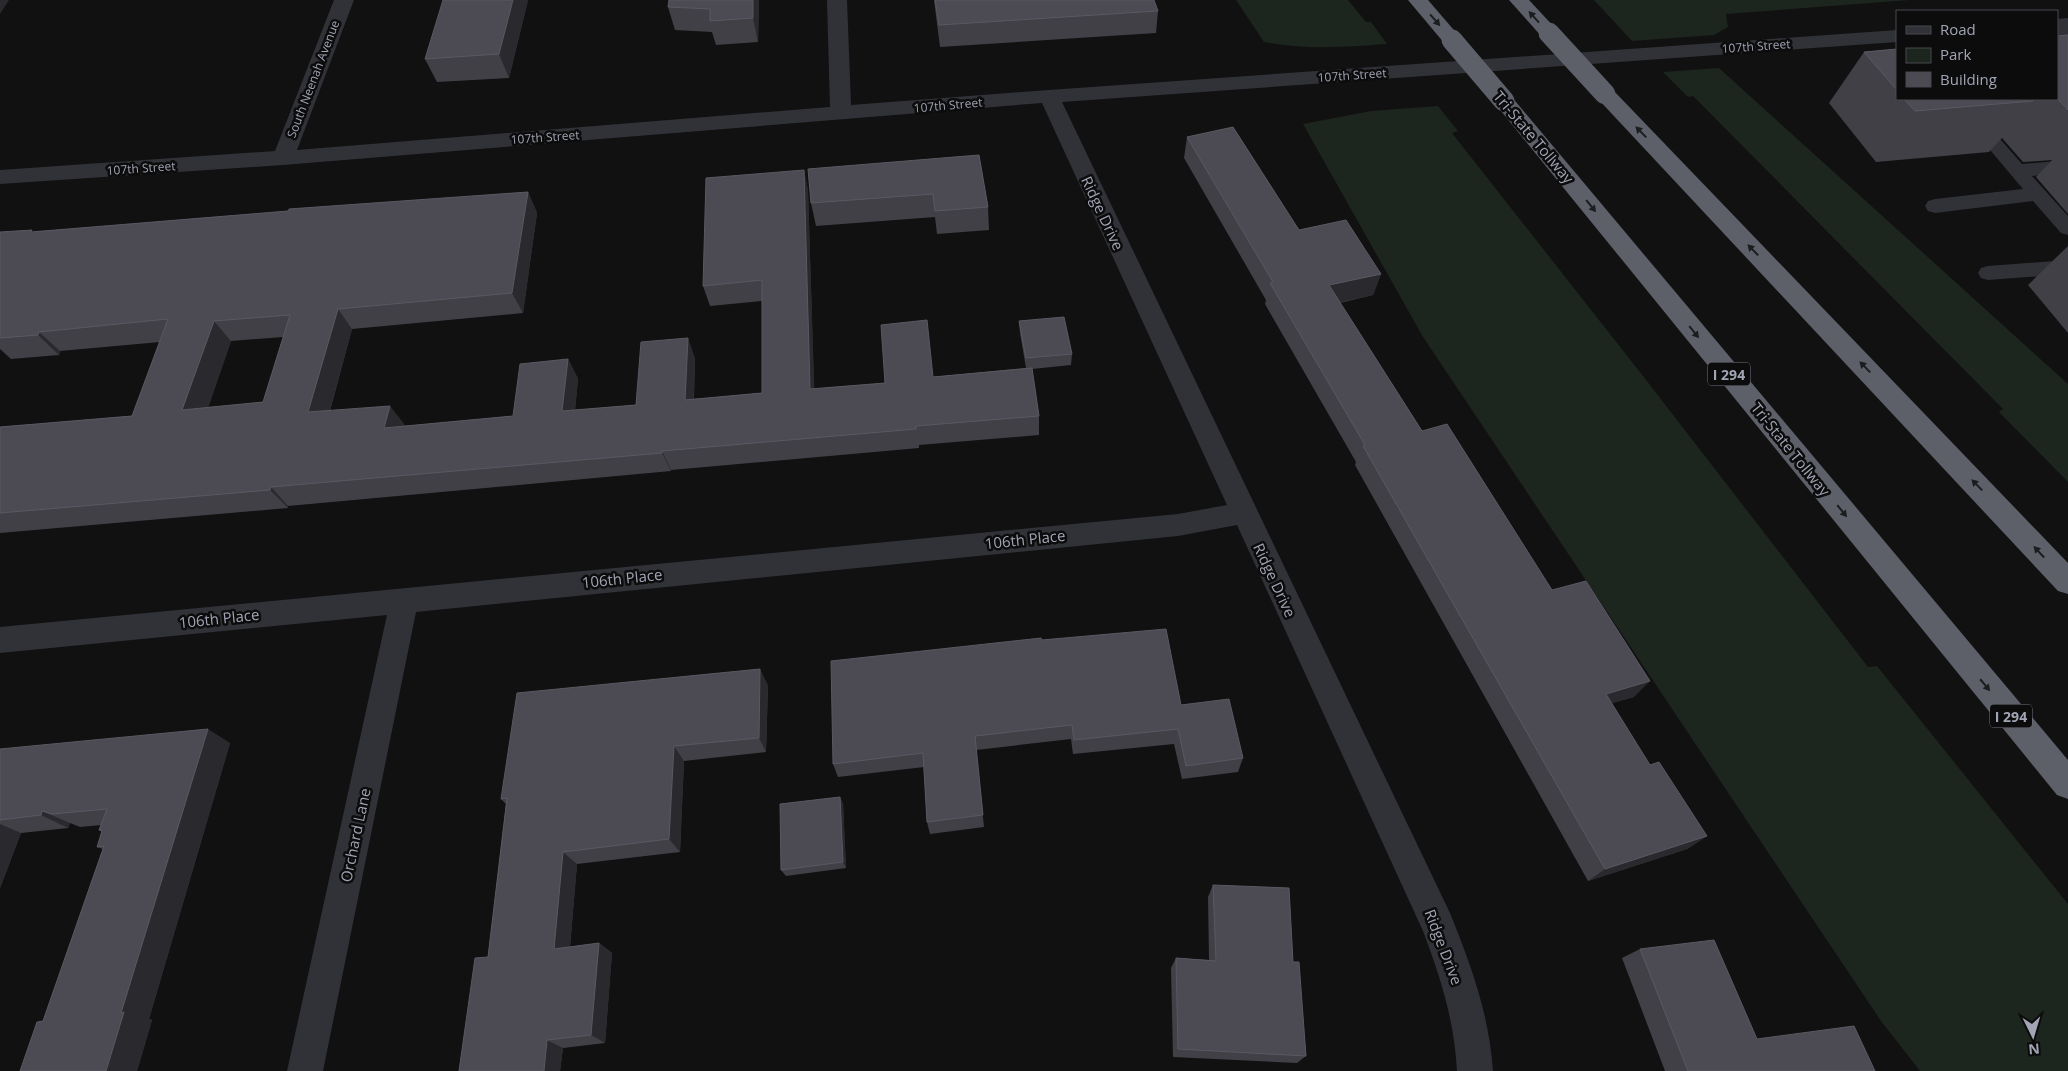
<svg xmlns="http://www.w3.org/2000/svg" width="2068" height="1071" font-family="'Open Sans',sans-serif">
	<rect width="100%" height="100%" fill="#111112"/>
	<g fill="#1d251f">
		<path d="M 1236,0 L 1348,0 L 1366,22 L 1371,22 L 1387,44 C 1343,47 1308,50 1264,42 Z"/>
		<path d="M 1594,0 L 1910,0 L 1726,14 L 1728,27 L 1714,35 L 1632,41 Z"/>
		<path d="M 1719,68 L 2068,384 L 2068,482 L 1999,412 L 2003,409 L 1693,96 L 1688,97 L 1663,72 Z"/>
		<path d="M 1438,106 L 1458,131 L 1452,133 L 1643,376 L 1868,667 L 1877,666 L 2068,904 L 2068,1071 L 1920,1071 L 1881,1021 L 1423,337 L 1303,124 L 1371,111 Z"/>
	</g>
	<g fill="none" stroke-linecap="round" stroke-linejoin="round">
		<g fill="#313237" fill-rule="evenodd">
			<path d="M 2057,24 L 2063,25 L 2068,30 L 2068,45 L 2062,44 L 2057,38 Z"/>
			<path d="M 1947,99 L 1965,99 L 2022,164 L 2068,160 L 2068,172 L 2032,176 L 2068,216 L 2068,235 L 2061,233 L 2033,201 L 1935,213 L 1928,211 L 1925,206 L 1928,201 L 1935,199 L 2023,189 Z"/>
			<path d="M 2068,260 L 2068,274 L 1988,280 L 1981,278 L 1978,273 L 1981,268 L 1988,266 Z"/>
		</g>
		<g fill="#313237" fill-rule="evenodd">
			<path d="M 334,0 L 354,0 L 297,150 L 830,107 L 827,0 L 847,0 L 851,105 L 1049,90 L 1897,30 L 1897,42 L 1062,102 L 1450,913 C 1471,965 1489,1014 1493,1071 L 1457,1071 C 1454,1019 1441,979 1423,931 L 1237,525 L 1178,536 L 416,612 L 323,1071 L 287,1071 L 387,615 L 0,653 L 0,627 L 1178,514 L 1227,505 L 1042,103 L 283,165 L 0,184 L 0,170 L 275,151 Z"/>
			<path d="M 2068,18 L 2068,30 L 2057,31 L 2057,19 Z"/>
		</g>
		<g fill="#5d5f69" fill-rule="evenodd">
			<path d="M 1408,0 L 1428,0 L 1459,36 L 1462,40 L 1459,44 L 1452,46 L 1445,44 Z"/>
			<path d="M 1509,0 L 1529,0 L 1556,29 L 1559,33 L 1556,37 L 1549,39 L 1542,37 Z"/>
			<path d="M 1605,88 L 1612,89 L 2068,563 L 2068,594 L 2058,591 L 1598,99 L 1595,94 L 1598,89 Z"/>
			<path d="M 1504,95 L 1511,96 L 2068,760 L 2068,799 L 2057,795 L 1497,106 L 1494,101 L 1497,96 Z"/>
		</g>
		<g stroke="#5d5f69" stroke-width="21">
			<path d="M 1549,33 L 1605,94"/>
			<path d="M 1452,40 L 1504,101"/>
		</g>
	</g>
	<g fill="#414047" fill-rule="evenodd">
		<path d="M 528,0 L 509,78 L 437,82 L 425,59 Z"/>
		<path d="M 669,0 L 759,0 L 758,42 L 716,45 L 712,32 L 675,30 L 668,7 Z"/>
		<path d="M 934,0 L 1154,0 L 1158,11 L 1156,33 L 940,47 Z"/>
		<path d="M 2068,35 L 2068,214 L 2036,177 L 2052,160 L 2023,162 L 2002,138 L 1989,152 L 1876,162 L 1829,103 L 1864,52 L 1897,49 L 1897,99 L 2057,99 Z"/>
		<path d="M 1187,137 L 1299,230 L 1381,274 L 1373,295 L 1340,303 L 1422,431 L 1552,590 L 1634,697 L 1611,703 L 1650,765 L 1707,836 L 1687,849 L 1588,881 L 1355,465 L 1356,462 L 1265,304 L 1266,300 L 1184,158 Z"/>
		<path d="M 979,155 L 988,207 L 989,230 L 937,234 L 935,217 L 816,226 L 811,203 Z"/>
		<path d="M 804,170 L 808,191 L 814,389 L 885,383 L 933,377 L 1026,368 L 1020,333 L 1019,321 L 1072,354 L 1071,365 L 1032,369 L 1039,416 L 1039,435 L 919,445 L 919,448 L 671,470 L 671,471 L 288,506 L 288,508 L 0,533 L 0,427 L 132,416 L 160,342 L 60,351 L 59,355 L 11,359 L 0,349 L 0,232 L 35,232 L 528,192 L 537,213 L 523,313 L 352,329 L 330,411 L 405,425 L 404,426 L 513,416 L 568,359 L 578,379 L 575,410 L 636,405 L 695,358 L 694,399 L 762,393 L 762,301 L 710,306 L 703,286 ZM 283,337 L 263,402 L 208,407 L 231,341 Z"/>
		<path d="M 2068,246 L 2068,333 L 2028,285 Z"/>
		<path d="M 1042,640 L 1181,705 L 1243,758 L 1238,772 L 1182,779 L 1174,744 L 1073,754 L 1071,739 L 976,750 L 984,827 L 930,834 L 927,822 L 924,767 L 838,777 L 833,764 Z"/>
		<path d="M 768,685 L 766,752 L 684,761 L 680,852 L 577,864 L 570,947 L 599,943 L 612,953 L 605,1043 L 563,1048 L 560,1071 L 488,957 L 506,804 L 501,799 Z"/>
		<path d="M 230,743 L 149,1019 L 152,1020 L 137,1071 L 20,1071 L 43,1021 L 103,849 L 97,847 L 102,832 L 101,825 L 80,827 L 70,823 L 68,828 L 21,833 L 0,888 L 0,749 Z"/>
		<path d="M 840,797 L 843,804 L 846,868 L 786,876 L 781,870 Z"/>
		<path d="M 1213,885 L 1293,962 L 1306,1056 L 1297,1063 L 1173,1057 L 1171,968 L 1176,958 L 1209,960 L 1208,897 Z"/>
		<path d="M 1640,949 L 1757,1039 L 1875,1071 L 1665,1071 L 1622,958 Z"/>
	</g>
	<g fill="#2a292d">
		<path d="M 0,0 L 9,0 L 0,14 Z"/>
		<path d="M 513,0 L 528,0 L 509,78 L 499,54 Z"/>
		<path d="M 753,0 L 759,0 L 758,42 L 753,18 Z"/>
		<path d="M 804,170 L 808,191 L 815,409 L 810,389 Z"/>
		<path d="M 528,192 L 537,213 L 523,313 L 512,293 Z"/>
		<path d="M 1381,274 L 1373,295 L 1323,306 L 1329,285 Z"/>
		<path d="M 338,309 L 352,329 L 324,432 L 308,412 Z"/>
		<path d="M 214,321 L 231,341 L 201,429 L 182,410 Z"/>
		<path d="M 39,332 L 60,351 L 59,355 L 38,335 Z"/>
		<path d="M 688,338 L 695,358 L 693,419 L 685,400 Z"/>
		<path d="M 568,359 L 578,379 L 573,431 L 562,411 Z"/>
		<path d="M 390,406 L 405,425 L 399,447 L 384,428 Z"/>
		<path d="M 662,451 L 671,470 L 671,471 L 662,453 Z"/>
		<path d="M 271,487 L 288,506 L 288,508 L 270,490 Z"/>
		<path d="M 760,669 L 768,685 L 766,752 L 759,738 Z"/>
		<path d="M 1650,681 L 1634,697 L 1590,710 L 1606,694 Z"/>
		<path d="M 208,729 L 230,743 L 149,1019 L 152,1020 L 137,1071 L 106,1071 L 121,1013 Z"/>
		<path d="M 674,746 L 684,761 L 680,852 L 669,839 Z"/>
		<path d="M 840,797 L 843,804 L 846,868 L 843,862 Z"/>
		<path d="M 42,811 L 70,823 L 68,828 L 41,815 Z"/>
		<path d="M 0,824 L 21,833 L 0,888 Z"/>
		<path d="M 1707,836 L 1687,849 L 1588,881 L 1605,869 Z"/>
		<path d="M 563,852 L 577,864 L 569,958 L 554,949 Z"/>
		<path d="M 599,943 L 612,953 L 605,1043 L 591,1035 Z"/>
		<path d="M 547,1040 L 563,1048 L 560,1071 L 544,1071 Z"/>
	</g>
	<g fill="#4c4b53" stroke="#595962" fill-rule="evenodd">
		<path d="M 443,0 L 513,0 L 499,54 L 425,59 Z"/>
		<path d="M 669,0 L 753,0 L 753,18 L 710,21 L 710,9 L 668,7 Z"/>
		<path d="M 935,0 L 1154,0 L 1158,11 L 939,25 Z"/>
		<path d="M 2068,35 L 2068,110 L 2057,98 L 2057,36 Z"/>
		<path d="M 1897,49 L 1897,90 L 1864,52 Z"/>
		<path d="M 1904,99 L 2031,99 L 2033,101 L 1915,111 Z"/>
		<path d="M 1233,127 L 1299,230 L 1346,220 L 1381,274 L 1329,285 L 1422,431 L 1447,424 L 1552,590 L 1586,581 L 1650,681 L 1606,694 L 1650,765 L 1659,762 L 1707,836 L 1605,869 L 1363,446 L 1365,445 L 1270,283 L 1273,282 L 1187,137 Z"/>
		<path d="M 979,155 L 988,207 L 935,211 L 933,194 L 811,203 L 808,169 Z"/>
		<path d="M 804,170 L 810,389 L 885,383 L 881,325 L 927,320 L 933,377 L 1032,368 L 1039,416 L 916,426 L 916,429 L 662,451 L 662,453 L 271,487 L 270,490 L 0,513 L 0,427 L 132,416 L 168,319 L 39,332 L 38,335 L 0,338 L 0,232 L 32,230 L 31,232 L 288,211 L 289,209 L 528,192 L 512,293 L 338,309 L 308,412 L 390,406 L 384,428 L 513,416 L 520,364 L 568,359 L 562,411 L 636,405 L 641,342 L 688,338 L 685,400 L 762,393 L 762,280 L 703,286 L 706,178 ZM 290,315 L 263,402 L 182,410 L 214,321 Z"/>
		<path d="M 1064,317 L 1072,354 L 1026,358 L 1019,321 Z"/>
		<path d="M 1166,629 L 1181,705 L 1229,699 L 1243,758 L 1186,766 L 1178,729 L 1074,740 L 1072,725 L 975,736 L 983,815 L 927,822 L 923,753 L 833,764 L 831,661 L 1041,638 L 1042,640 Z"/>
		<path d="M 760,669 L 759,738 L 674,746 L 669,839 L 563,852 L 554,949 L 599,943 L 591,1035 L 547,1040 L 544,1071 L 459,1071 L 475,958 L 488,957 L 507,798 L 501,799 L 517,693 Z"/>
		<path d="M 208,729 L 121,1013 L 124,1012 L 106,1071 L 20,1071 L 37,1022 L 43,1021 L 104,846 L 97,847 L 102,831 L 99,830 L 107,809 L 52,814 L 42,811 L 41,815 L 0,820 L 0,749 Z"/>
		<path d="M 840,797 L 843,862 L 781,870 L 780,804 Z"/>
		<path d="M 1213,885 L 1289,888 L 1293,962 L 1299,962 L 1306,1056 L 1178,1049 L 1176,958 L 1216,961 Z"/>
		<path d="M 1714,940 L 1757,1039 L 1854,1026 L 1875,1071 L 1688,1071 L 1640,949 Z"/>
	</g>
	<defs><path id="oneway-solid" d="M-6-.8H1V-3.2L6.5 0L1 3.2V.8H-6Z" transform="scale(1.25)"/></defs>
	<g fill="#1c1d1f">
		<use href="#oneway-solid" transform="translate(1534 17) rotate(-132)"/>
		<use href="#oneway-solid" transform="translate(1435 20) rotate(49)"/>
		<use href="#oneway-solid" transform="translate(1641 132) rotate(-134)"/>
		<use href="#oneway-solid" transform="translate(1591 206) rotate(51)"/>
		<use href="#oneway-solid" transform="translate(1753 250) rotate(-134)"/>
		<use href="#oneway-solid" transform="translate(1694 332) rotate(51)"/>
		<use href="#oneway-solid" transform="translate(1865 367) rotate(-134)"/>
		<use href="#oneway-solid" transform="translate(1977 485) rotate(-134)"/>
		<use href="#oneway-solid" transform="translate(1842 511) rotate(51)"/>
		<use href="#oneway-solid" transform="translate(2039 552) rotate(-133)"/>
		<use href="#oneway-solid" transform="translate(1985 685) rotate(50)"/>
	</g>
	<g text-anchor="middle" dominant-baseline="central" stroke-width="5" stroke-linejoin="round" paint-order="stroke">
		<g font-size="12" fill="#a1a4b4" stroke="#0c0c0d">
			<text transform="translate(1756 46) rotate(-4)">107th Street</text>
			<text transform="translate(1352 75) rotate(-4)">107th Street</text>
			<text transform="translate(313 79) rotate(-69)">South Neenah Avenue</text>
			<text transform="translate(948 105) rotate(-5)">107th Street</text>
			<text transform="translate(545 137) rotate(-4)">107th Street</text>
			<text transform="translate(141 168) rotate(-4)">107th Street</text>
		</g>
		<g fill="#0c0c0d" stroke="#747682" stroke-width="1">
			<rect x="1708" y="362.5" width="42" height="23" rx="4"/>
			<rect x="1990" y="704.5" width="42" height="23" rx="4"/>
		</g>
		<g font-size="14" font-weight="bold" fill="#a1a4b4">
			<text x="1729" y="374">I 294</text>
			<text x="2011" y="716">I 294</text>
		</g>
		<g font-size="15" fill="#a1a4b4" stroke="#0c0c0d">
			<text transform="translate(1534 137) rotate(50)">Tri-State Tollway</text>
			<text transform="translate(1103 213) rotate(65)">Ridge Drive</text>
			<text transform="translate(1791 449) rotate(51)">Tri-State Tollway</text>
			<text transform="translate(1025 539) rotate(-6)">106th Place</text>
			<text transform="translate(622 578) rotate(-6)">106th Place</text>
			<text transform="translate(1275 580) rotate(65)">Ridge Drive</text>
			<text transform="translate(219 618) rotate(-6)">106th Place</text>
			<text transform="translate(355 835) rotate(-78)">Orchard Lane</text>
			<text transform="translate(1444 947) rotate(69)">Ridge Drive</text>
		</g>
	</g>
	<rect x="1896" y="10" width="162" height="90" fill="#0c0c0d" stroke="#484950"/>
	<rect x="1906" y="26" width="25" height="8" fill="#313237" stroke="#484950"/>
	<text x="1940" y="35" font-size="15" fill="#a1a4b4">Road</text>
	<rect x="1906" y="48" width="25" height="15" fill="#1d251f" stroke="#484950"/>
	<text x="1940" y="60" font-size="15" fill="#a1a4b4">Park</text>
	<rect x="1906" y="72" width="25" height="15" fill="#4c4b53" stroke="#484950"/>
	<text x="1940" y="85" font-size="15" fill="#a1a4b4">Building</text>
	<g transform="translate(2033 1036) rotate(175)" stroke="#0c0c0d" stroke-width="4" paint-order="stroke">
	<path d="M0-4L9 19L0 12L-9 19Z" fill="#a1a4b4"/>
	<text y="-8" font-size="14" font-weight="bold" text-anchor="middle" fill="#a1a4b4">N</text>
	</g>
</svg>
